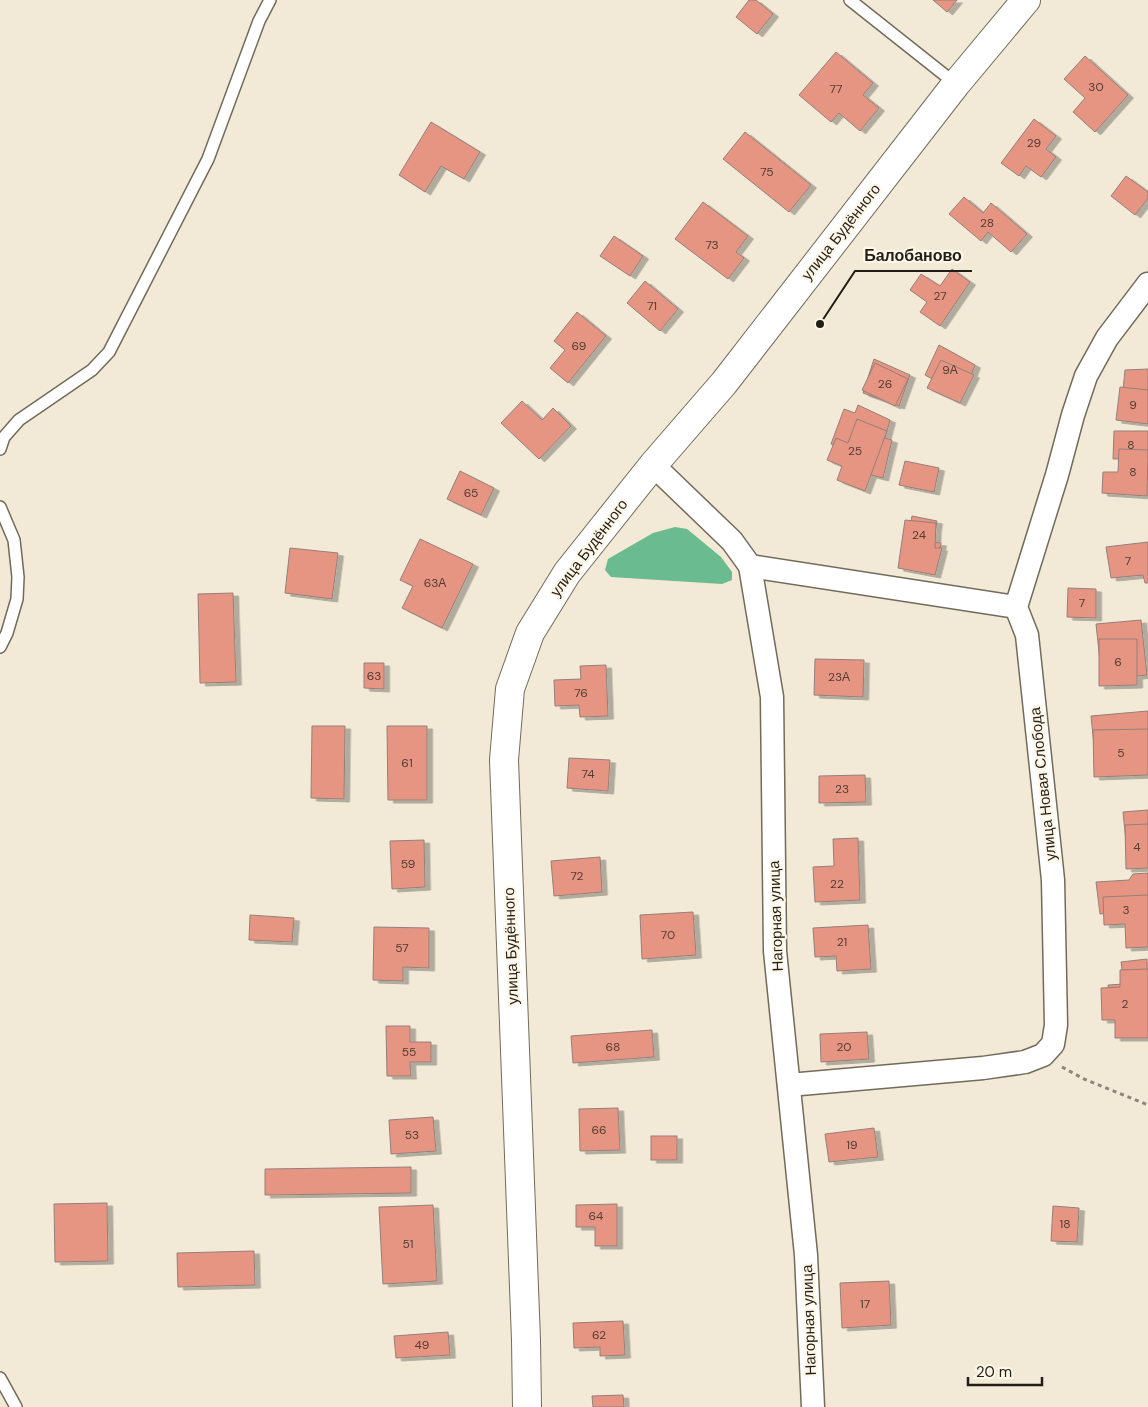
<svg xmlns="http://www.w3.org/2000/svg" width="1148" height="1407" font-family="'DM Sans',sans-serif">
	<defs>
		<filter id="shadow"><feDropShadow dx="5.5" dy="3" stdDeviation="0" flood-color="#0004"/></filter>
	</defs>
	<rect width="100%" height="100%" fill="#f2e9d6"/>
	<path fill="#6bbb90" d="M 675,527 L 687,529 L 721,557 L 732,572 L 732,580 L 722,584 L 611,577 L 605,570 L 608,559 L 653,533 Z"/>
	<g fill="#e69582" stroke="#957f7a" filter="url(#shadow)">
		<path d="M 749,0 L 756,0 L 773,14 L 757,34 L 736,17 Z"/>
		<path d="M 933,0 L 957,0 L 947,12 Z"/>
		<path d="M 836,52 L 873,83 L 863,95 L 879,108 L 860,131 L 839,113 L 831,122 L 799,95 Z"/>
		<path d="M 1085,56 L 1128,95 L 1095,132 L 1073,112 L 1085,98 L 1064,79 Z"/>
		<path d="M 1034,119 L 1056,136 L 1046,149 L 1056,157 L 1041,177 L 1026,166 L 1019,176 L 1001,163 Z"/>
		<path d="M 431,122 L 480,152 L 464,179 L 441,166 L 425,192 L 399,175 Z"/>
		<path d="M 745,132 L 811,185 L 789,212 L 723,159 Z"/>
		<path d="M 1126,176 L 1148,192 L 1148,198 L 1135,215 L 1111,196 Z"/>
		<path d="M 964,197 L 983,213 L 991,203 L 1027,234 L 1011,252 L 988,232 L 981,241 L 949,214 Z"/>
		<path d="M 703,202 L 748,236 L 736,252 L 744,258 L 728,279 L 675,239 Z"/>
		<path d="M 614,236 L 643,256 L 630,276 L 600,256 Z"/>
		<path d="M 952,269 L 970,282 L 940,326 L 920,312 L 927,302 L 910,290 L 921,274 L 940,286 Z"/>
		<path d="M 645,281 L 678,309 L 660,331 L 627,303 Z"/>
		<path d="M 577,312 L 606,336 L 568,383 L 550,368 L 565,350 L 554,341 Z"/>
		<path d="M 939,345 L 975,365 L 963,396 L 925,375 Z"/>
		<path d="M 874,359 L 910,375 L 899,406 L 863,393 Z"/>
		<path d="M 941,360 L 974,375 L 960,403 L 927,388 Z"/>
		<path d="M 875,363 L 908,379 L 895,406 L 862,390 Z"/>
		<path d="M 1148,369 L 1148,414 L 1121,411 L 1125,370 Z"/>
		<path d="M 1120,387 L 1148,390 L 1148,424 L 1116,420 Z"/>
		<path d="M 522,401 L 542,420 L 553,408 L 571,426 L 539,459 L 501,423 Z"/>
		<path d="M 858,405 L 890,420 L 885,438 L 892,440 L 883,478 L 844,468 L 847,452 L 831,444 L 844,409 L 855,413 Z"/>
		<path d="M 857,419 L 887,431 L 865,491 L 837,480 L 842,466 L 827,460 L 836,438 L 848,443 Z"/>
		<path d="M 1114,431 L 1148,431 L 1148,458 L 1113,459 Z"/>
		<path d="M 1119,449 L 1148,450 L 1147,496 L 1102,493 L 1103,472 L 1118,472 Z"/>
		<path d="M 905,461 L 939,468 L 934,492 L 899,485 Z"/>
		<path d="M 460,471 L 494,488 L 481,515 L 447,499 Z"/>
		<path d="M 912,516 L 937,521 L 933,542 L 941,543 L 937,566 L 904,559 Z"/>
		<path d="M 905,520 L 936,523 L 935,548 L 942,548 L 935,575 L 898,568 Z"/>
		<path d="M 420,539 L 473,564 L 442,628 L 402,608 L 413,586 L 400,580 Z"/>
		<path d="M 1148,542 L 1148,583 L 1145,583 L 1143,575 L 1111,578 L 1106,547 Z"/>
		<path d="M 290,548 L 338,553 L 332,599 L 285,593 Z"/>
		<path d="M 1068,588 L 1096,589 L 1096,618 L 1067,617 Z"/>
		<path d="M 233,593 L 236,682 L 200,683 L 198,594 Z"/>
		<path d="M 1141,620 L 1147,675 L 1102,680 L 1096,624 Z"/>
		<path d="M 1099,639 L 1137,639 L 1137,685 L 1099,686 Z"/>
		<path d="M 815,659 L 864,660 L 863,697 L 814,695 Z"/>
		<path d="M 364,663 L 384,663 L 384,689 L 364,688 Z"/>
		<path d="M 606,665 L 608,716 L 580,717 L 579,705 L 555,706 L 554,680 L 581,679 L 580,666 Z"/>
		<path d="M 1148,711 L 1148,769 L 1118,774 L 1115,761 L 1096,764 L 1091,716 Z"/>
		<path d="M 312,726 L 345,726 L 344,799 L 311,798 Z"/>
		<path d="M 387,726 L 427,726 L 427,800 L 388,800 Z"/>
		<path d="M 1148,729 L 1148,775 L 1094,777 L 1093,730 Z"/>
		<path d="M 569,758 L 610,760 L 608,791 L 567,788 Z"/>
		<path d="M 865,775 L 866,802 L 819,803 L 819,776 Z"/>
		<path d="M 1148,810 L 1148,859 L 1128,861 L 1123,812 Z"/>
		<path d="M 1148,824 L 1148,868 L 1126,869 L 1125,825 Z"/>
		<path d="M 858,838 L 860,900 L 815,902 L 813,867 L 834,866 L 833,839 Z"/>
		<path d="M 424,840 L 425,887 L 392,889 L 390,841 Z"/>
		<path d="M 600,857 L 602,892 L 554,896 L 551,861 Z"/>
		<path d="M 1148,873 L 1148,935 L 1130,937 L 1127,911 L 1100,914 L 1096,882 L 1129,880 L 1133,874 Z"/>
		<path d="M 1148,895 L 1148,947 L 1126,948 L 1125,924 L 1104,925 L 1103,897 Z"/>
		<path d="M 693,912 L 696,955 L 642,959 L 640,915 Z"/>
		<path d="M 250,915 L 294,918 L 292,942 L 249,940 Z"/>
		<path d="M 868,925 L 871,969 L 837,971 L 836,956 L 815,957 L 813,928 Z"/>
		<path d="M 374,927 L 429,928 L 429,968 L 403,967 L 403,981 L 373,980 Z"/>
		<path d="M 1147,959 L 1148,1026 L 1125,1029 L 1123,1012 L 1111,1014 L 1108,985 L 1124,984 L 1121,962 Z"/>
		<path d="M 1148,969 L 1148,1038 L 1115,1038 L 1115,1020 L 1102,1020 L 1101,988 L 1120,987 L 1120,970 Z"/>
		<path d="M 386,1026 L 410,1026 L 410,1042 L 431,1042 L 431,1062 L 410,1062 L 411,1076 L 387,1076 Z"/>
		<path d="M 652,1030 L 654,1057 L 573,1063 L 571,1036 Z"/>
		<path d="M 867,1032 L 869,1059 L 821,1062 L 820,1034 Z"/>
		<path d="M 618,1108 L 620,1150 L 580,1151 L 579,1109 Z"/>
		<path d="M 433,1117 L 436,1151 L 391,1154 L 389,1120 Z"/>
		<path d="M 874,1128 L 878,1157 L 829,1162 L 825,1134 Z"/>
		<rect x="651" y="1136" width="26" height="24"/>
		<path d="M 411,1167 L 411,1193 L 265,1195 L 265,1169 Z"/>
		<path d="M 107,1203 L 108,1261 L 55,1262 L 54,1204 Z"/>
		<path d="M 617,1204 L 617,1246 L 595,1246 L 595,1227 L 576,1227 L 576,1205 Z"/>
		<path d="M 433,1205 L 437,1281 L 383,1284 L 379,1207 Z"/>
		<path d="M 1053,1206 L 1079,1208 L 1077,1242 L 1051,1241 Z"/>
		<path d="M 254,1251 L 255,1285 L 178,1287 L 177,1253 Z"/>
		<path d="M 889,1281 L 891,1325 L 842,1328 L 840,1283 Z"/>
		<path d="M 623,1321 L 625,1355 L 600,1356 L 600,1347 L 574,1348 L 573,1323 Z"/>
		<path d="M 448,1332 L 450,1355 L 396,1358 L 394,1336 Z"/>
		<path d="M 623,1395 L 624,1407 L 593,1407 L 592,1396 Z"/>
	</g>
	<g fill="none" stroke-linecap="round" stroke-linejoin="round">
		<g stroke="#736b5a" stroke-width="14">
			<g id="service">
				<path d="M 850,0 L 956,84"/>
				<path d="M 0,449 L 4,437 L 19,420 L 92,370 L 109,352 L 208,159 L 259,21 L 270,0"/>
				<path d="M 0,507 L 14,540 L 18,577 L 17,599 L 7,633 L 0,647"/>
				<path d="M 0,1378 L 16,1407"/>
			</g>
		</g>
		<g stroke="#736b5a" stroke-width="25">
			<g id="minor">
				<path d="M 653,465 L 732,541 L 750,566 L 772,697 L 775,951 L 806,1255 L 813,1407"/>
				<path d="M 750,566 L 1016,607"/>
				<path d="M 789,1085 L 983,1068 L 1025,1062 L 1043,1055 L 1053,1044 L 1056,1025 L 1053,880 L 1027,635 L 1016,607 L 1057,475 L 1073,415 L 1086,376 L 1107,338 L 1148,284"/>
			</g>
		</g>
		<g stroke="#736b5a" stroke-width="30">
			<path id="secondary" d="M 527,1407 L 526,1340 L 504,760 L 510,689 L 530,633 L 567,573 L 653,465 L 724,383 L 956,84 L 1026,0"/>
		</g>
		<path stroke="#8c8578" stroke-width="3" stroke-dasharray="4 4" stroke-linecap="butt" d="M 1062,1067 L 1084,1079 L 1148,1105"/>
		<use href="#service" stroke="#fff" stroke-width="11"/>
		<use href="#minor" stroke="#fff" stroke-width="22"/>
		<use href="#secondary" stroke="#fff" stroke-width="28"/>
	</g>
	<g text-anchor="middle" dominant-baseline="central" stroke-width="4.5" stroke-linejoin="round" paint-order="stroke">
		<g font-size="12" fill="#533c32">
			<text x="1096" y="87">30</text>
			<text x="836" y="89">77</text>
			<text x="1034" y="143">29</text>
			<text x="767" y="172">75</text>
			<text x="987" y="223">28</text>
			<text x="712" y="245">73</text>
			<text x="940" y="296">27</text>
			<text x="652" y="306">71</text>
			<text x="579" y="346">69</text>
			<text x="950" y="370">9А</text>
			<text x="885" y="384">26</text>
			<text x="1133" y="405">9</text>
			<text x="1131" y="445">8</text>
			<text x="855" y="451">25</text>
			<text x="1133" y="472">8</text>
			<text x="471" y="493">65</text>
			<text x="919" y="535">24</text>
			<text x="1128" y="561">7</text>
			<text x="435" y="583">63А</text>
			<text x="1082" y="603">7</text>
			<text x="1118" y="662">6</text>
			<text x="374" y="676">63</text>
			<text x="839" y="677">23А</text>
			<text x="581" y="693">76</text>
			<text x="1121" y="753">5</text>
			<text x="407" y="763">61</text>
			<text x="588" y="774">74</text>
			<text x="842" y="789">23</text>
			<text x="1137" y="847">4</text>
			<text x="408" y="864">59</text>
			<text x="577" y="876">72</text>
			<text x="837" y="884">22</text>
			<text x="1126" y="910">3</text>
			<text x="668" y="935">70</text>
			<text x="842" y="942">21</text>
			<text x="402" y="948">57</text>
			<text x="1125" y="1004">2</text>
			<text x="613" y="1047">68</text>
			<text x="844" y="1047">20</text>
			<text x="409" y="1052">55</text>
			<text x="599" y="1130">66</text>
			<text x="412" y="1135">53</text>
			<text x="852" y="1145">19</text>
			<text x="596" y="1216">64</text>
			<text x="1065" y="1224">18</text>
			<text x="408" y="1244">51</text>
			<text x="865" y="1304">17</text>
			<text x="599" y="1335">62</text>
			<text x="422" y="1345">49</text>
		</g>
		<g font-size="15" fill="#221e17" stroke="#fef7e7">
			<text transform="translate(841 232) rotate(-52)">улица Будённого</text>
			<text transform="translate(589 548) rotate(-53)">улица Будённого</text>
			<text transform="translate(1043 784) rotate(-96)">улица Новая Слобода</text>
			<text transform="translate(776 916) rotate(-92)">Нагорная улица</text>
			<text transform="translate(511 946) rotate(-92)">улица Будённого</text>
			<text transform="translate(809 1320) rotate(-92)">Нагорная улица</text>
		</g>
	</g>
	<path fill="none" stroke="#221e17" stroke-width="2" d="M820 324L855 271H972"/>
	<circle fill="#221e17" stroke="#fef7e7" stroke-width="2" cx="820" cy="324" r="5"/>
	<g font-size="16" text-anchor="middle" font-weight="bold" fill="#221e17" stroke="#fef7e7" stroke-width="4.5" stroke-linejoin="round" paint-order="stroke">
		<text x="913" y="261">Балобаново</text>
	</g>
	<path d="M968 1377v8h74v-8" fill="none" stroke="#221e17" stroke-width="2.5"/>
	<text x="976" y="1377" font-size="15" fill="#221e17" stroke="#fef7e7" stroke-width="4" paint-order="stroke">20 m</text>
</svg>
